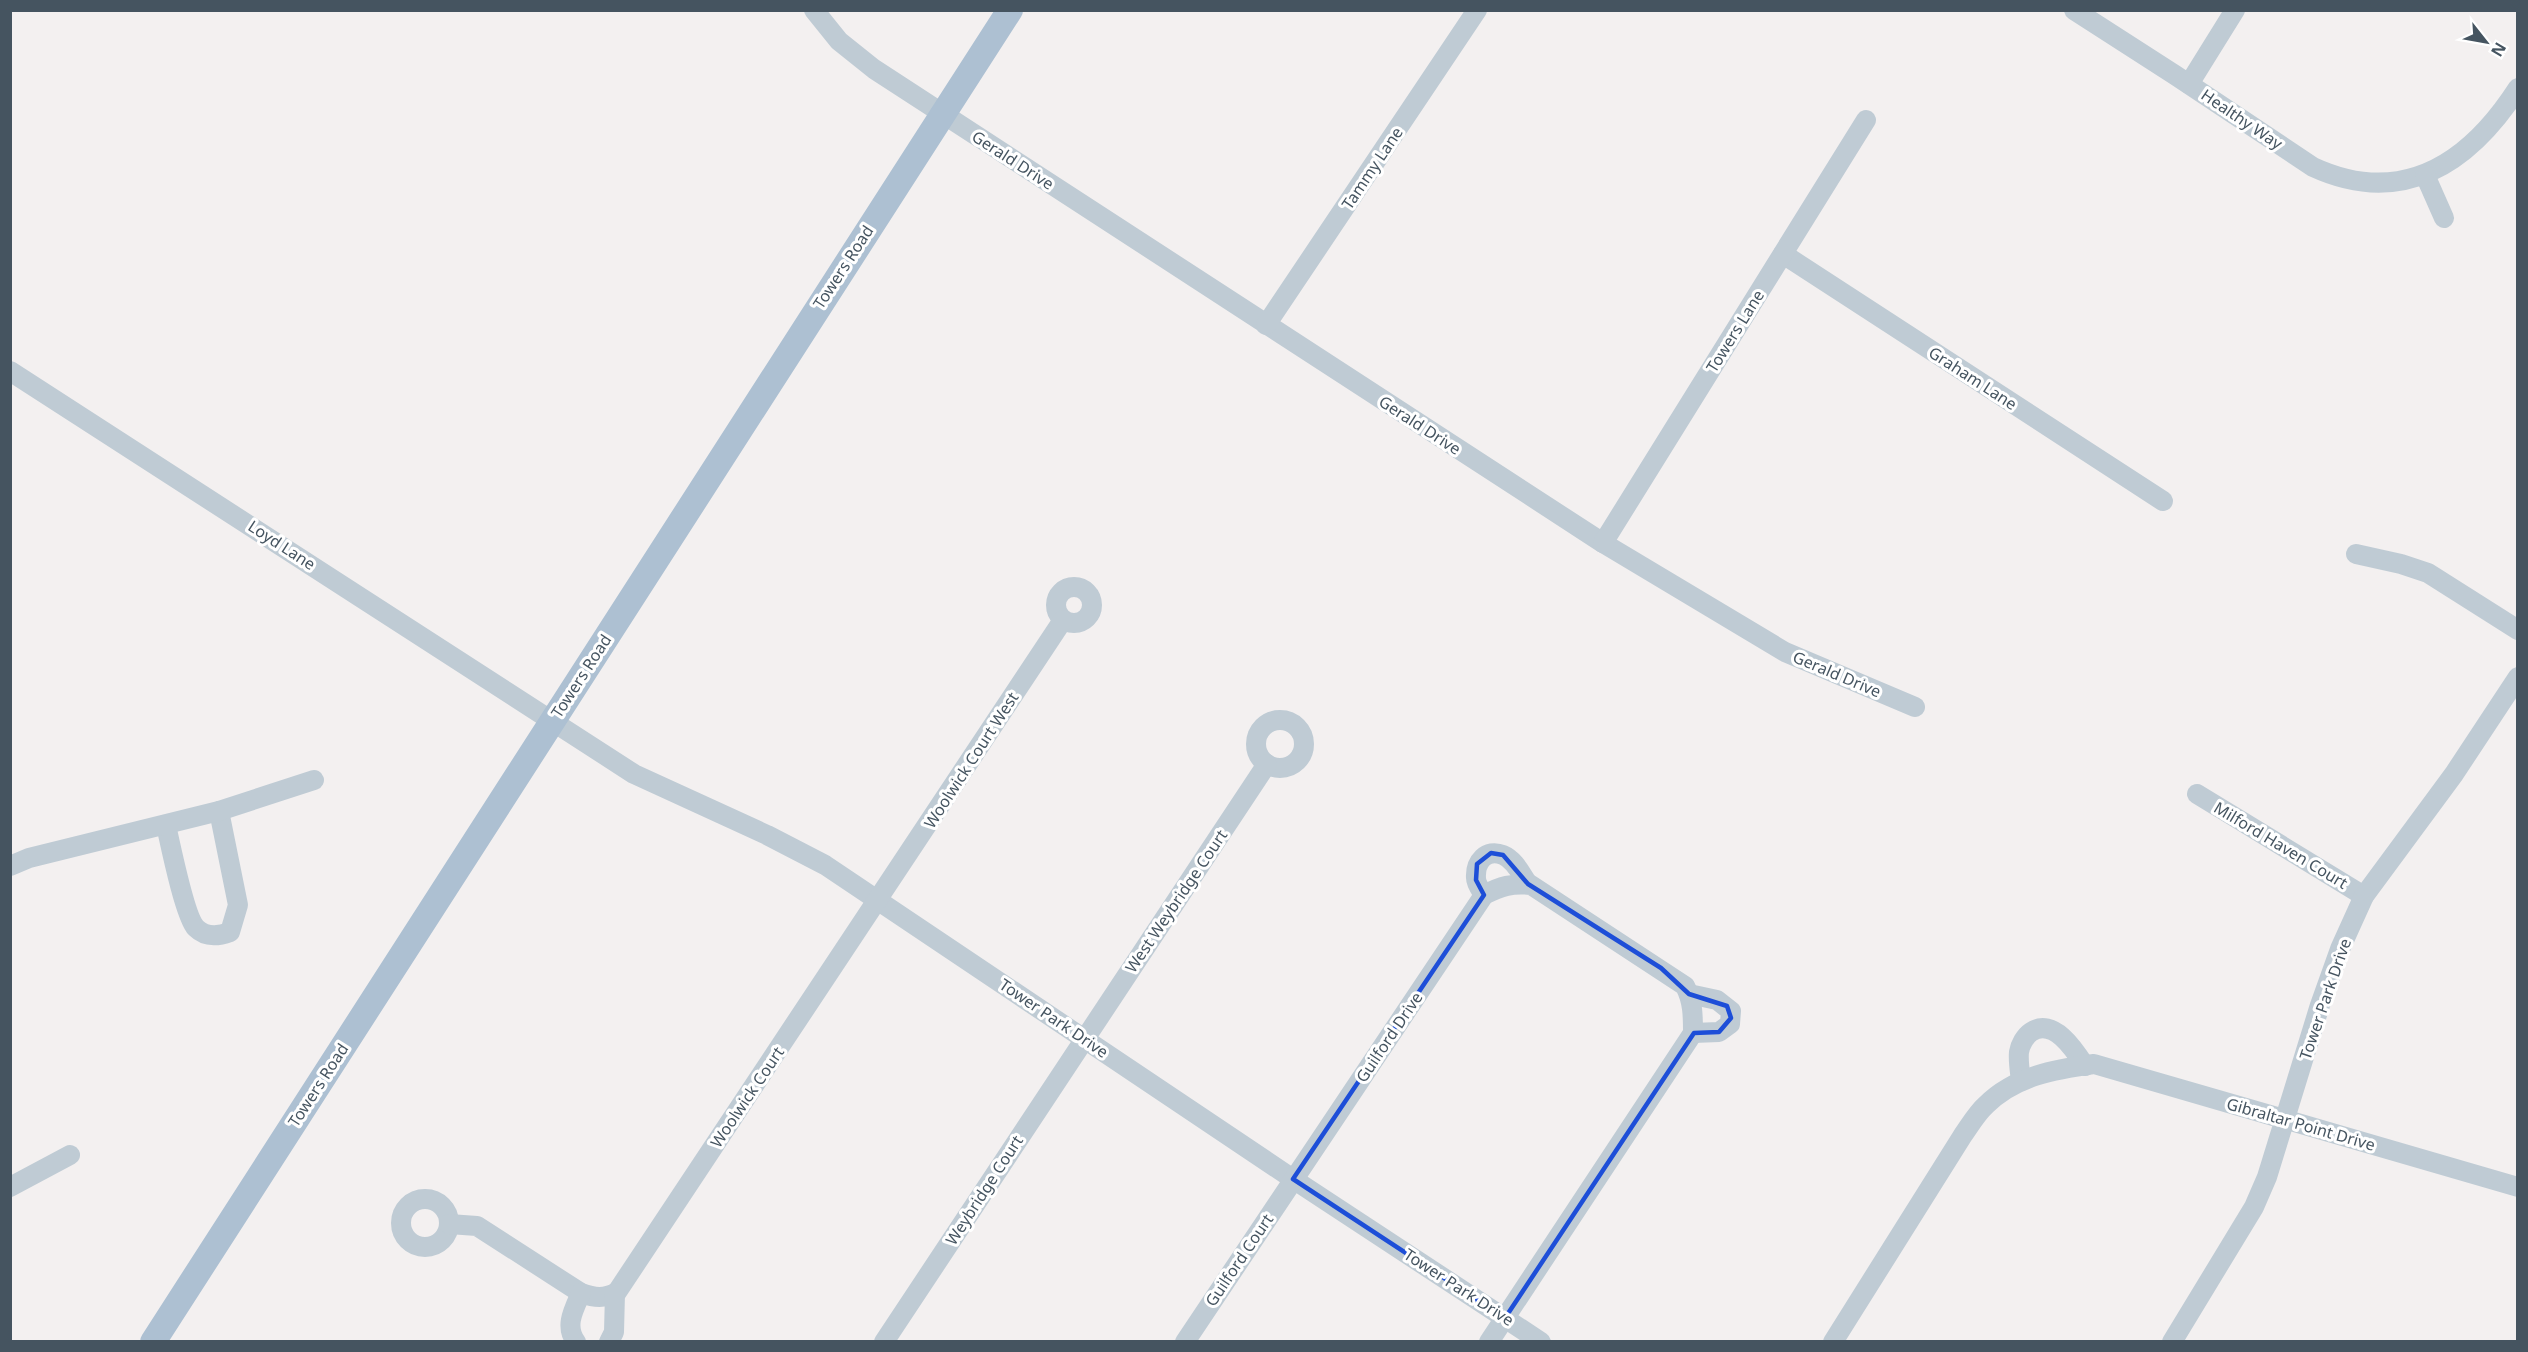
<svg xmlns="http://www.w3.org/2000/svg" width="2528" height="1352" font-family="'Noto Sans',sans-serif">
	<rect width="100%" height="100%" fill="#f3f0f0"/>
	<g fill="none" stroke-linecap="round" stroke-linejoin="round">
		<g stroke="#bfcbd4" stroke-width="20">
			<path d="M 814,10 L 839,41 L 874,69 L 1603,543 L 1785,652 L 1915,707"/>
			<path d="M 2074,10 L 2175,75 L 2313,167 C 2402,208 2469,164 2518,88"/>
			<path d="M 2189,84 L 2235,10"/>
			<path d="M 2425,175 L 2444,218"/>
			<path d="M 1783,254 L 2163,501"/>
			<path d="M 1266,325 L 1477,10"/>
			<path d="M 10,371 L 634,774 L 767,835 L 825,865 L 1293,1179 L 1541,1342"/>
			<path d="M 1603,543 L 1866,120"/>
			<path d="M 2356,554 L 2401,564 L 2428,573 L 2518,630"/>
			<circle cx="1074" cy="605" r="18"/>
			<circle cx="1280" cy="744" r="24"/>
			<path d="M 2197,794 L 2364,896"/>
			<path d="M 166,825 C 170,843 185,917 196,928 C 206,938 219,936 230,932 L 238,905 L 219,811"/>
			<path d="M 10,866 L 29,858 L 219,811 L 314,780"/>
			<path d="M 1484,895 C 1481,890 1476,884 1476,878 C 1475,862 1486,848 1503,855 C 1515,860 1521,874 1528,884"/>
			<path d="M 1689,994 L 1717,1000 L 1731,1011 L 1730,1024 L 1719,1032 L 1693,1033"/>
			<path d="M 2021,1081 C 2020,1072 2018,1061 2019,1052 C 2020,1045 2025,1036 2031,1032 C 2053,1017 2074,1049 2085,1066"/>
			<path d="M 10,1187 L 70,1155"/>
			<circle cx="425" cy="1223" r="24"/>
			<path d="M 449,1224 L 477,1226 L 581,1293 C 595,1298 604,1299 617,1292 L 1063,620"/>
			<path d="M 576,1342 C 564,1326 574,1309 581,1293"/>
			<path d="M 609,1342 L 614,1332 L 615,1293"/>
			<path d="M 884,1342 L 1267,764"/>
			<path d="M 1185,1342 L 1484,895 C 1501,886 1512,883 1531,885 L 1685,986 C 1693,1001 1693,1016 1693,1033 L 1489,1342"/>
			<path d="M 1833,1342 L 1963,1135 C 1970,1125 1977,1113 1986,1105 C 2015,1076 2056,1069 2094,1064 L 2518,1187"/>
			<path d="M 2172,1342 L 2254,1207 L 2267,1177 L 2320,1005 L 2340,949 L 2364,896 L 2454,774 L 2518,677"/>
		</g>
		<path stroke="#adc0d2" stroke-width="26" d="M 153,1342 L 1010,10"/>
	</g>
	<path fill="none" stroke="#1d4ed8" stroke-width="4.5" stroke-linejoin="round" d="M 1491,853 L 1503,855 L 1528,884 L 1661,968 L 1689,994 L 1727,1006 L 1731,1018 L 1719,1032 L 1694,1033 L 1505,1318 L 1293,1179 L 1484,895 L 1476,880 L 1477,864 Z"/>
	<g text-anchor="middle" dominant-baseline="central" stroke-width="6" stroke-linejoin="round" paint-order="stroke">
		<g font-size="16" fill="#455460" stroke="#fff">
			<text transform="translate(2242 119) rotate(34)">Healthy Way</text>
			<text transform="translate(1013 160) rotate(33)">Gerald Drive</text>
			<text transform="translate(1372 168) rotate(-56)">Tammy Lane</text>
			<text transform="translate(843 267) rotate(-57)">Towers Road</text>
			<text transform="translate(1735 331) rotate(-58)">Towers Lane</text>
			<text transform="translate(1973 378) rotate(33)">Graham Lane</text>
			<text transform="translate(1420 425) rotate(33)">Gerald Drive</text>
			<text transform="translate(282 545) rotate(33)">Loyd Lane</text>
			<text transform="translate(1837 674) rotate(23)">Gerald Drive</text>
			<text transform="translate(581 676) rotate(-57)">Towers Road</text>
			<text transform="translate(971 760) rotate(-57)">Woolwick Court West</text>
			<text transform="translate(2281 845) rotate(31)">Milford Haven Court</text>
			<text transform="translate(1176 901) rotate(-56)">West Weybridge Court</text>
			<text transform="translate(2325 999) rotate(-71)">Tower Park Drive</text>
			<text transform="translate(1054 1018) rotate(34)">Tower Park Drive</text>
			<text transform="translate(1389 1037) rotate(-56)">Guilford Drive</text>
			<text transform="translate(318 1085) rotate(-57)">Towers Road</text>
			<text transform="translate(747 1097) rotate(-56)">Woolwick Court</text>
			<text transform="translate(2301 1124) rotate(16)">Gibraltar Point Drive</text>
			<text transform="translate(984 1190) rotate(-57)">Weybridge Court</text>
			<text transform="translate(1239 1260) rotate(-56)">Guilford Court</text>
			<text transform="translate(1459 1287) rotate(33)">Tower Park Drive</text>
		</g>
	</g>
	<rect width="2528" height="1352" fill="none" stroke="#455460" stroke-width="24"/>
	<g transform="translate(2486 42) rotate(121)" stroke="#ffffff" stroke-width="4.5" paint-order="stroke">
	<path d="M0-4.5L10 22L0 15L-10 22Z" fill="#455460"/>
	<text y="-9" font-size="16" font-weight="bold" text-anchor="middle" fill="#455460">N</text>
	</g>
</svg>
